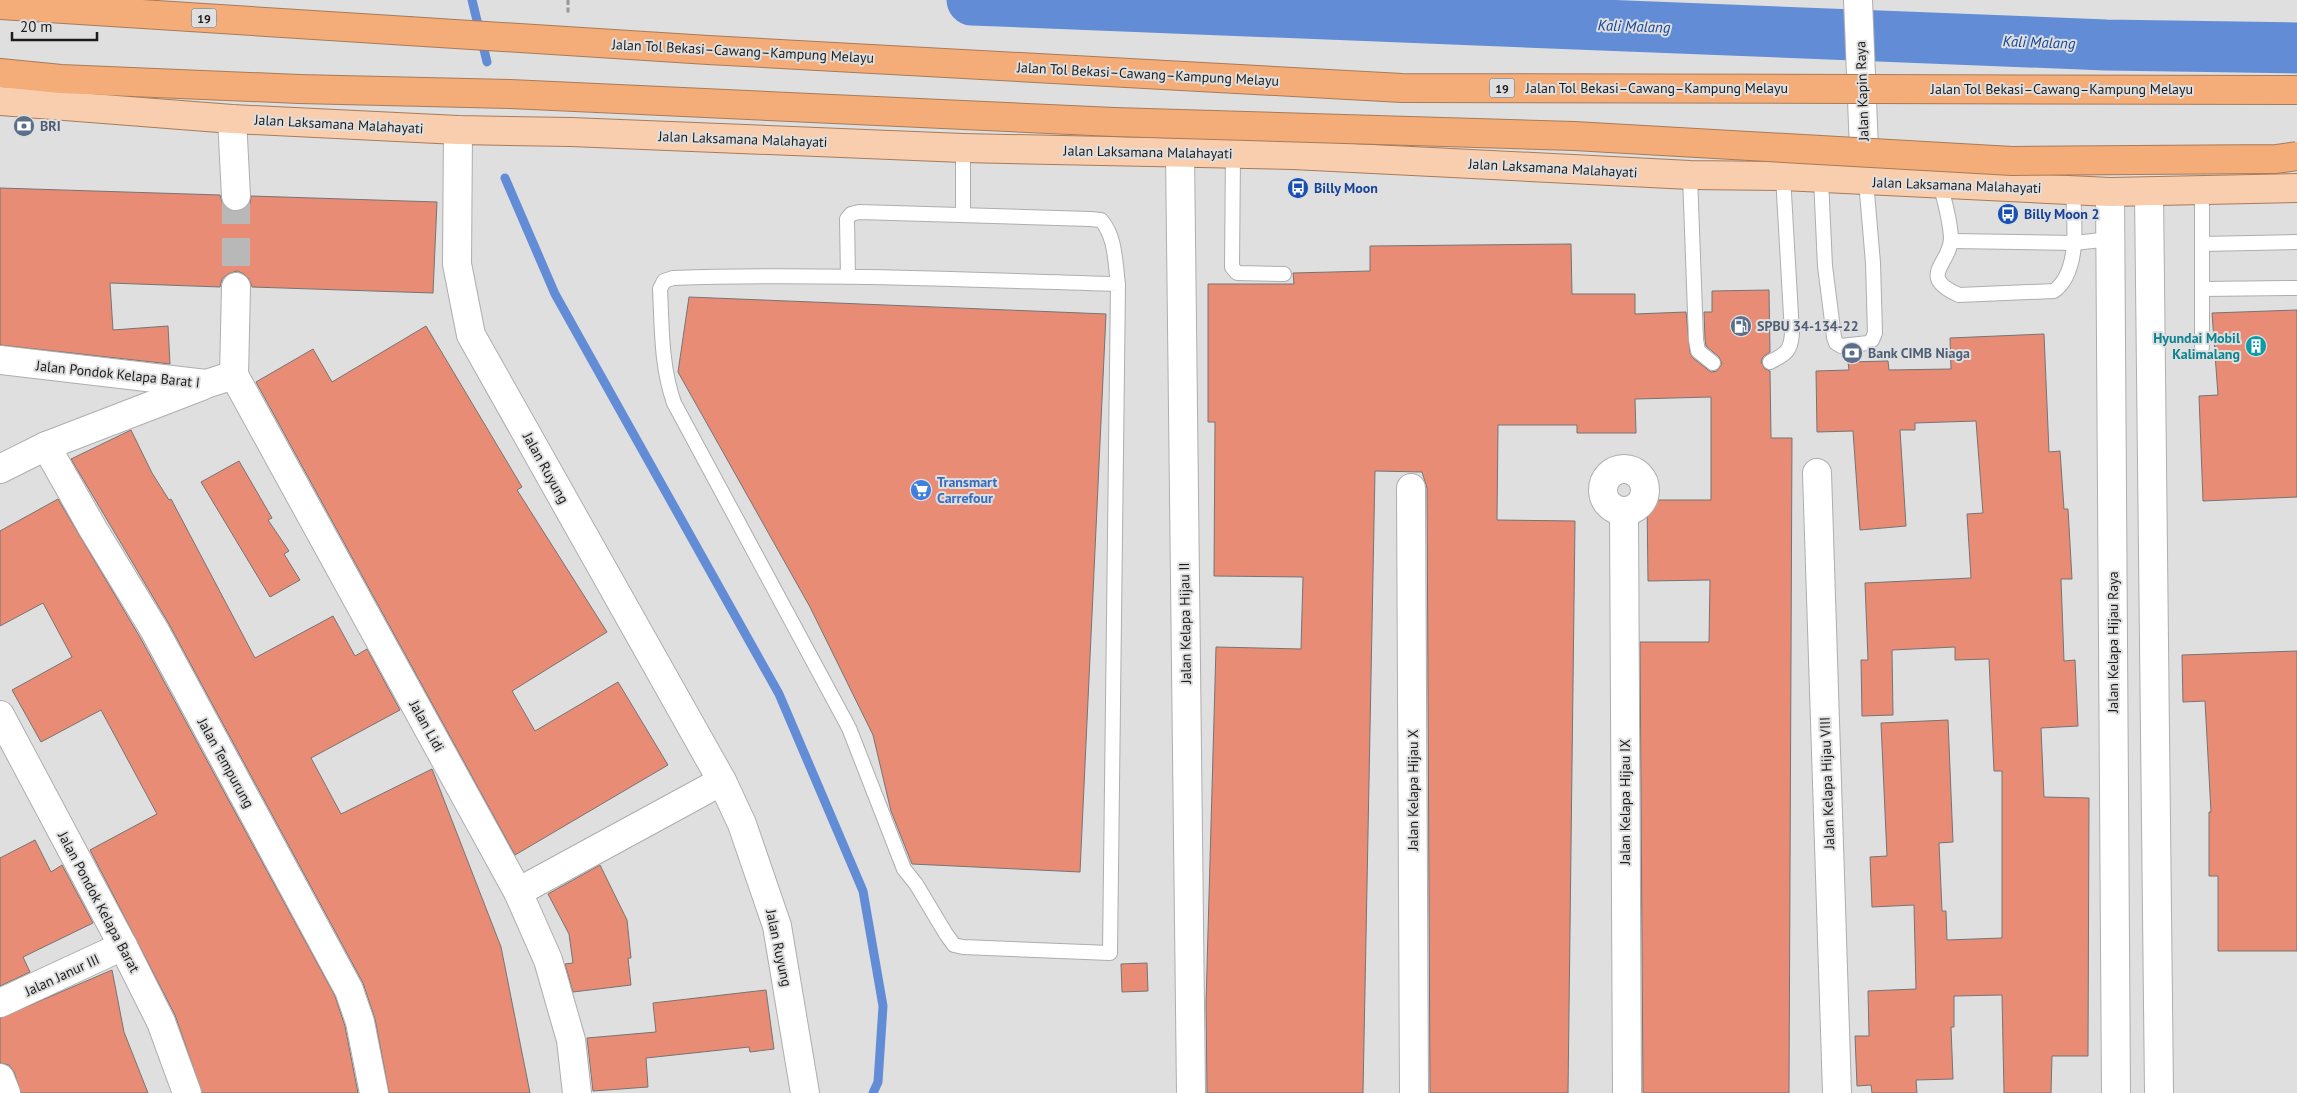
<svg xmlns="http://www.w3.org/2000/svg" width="2297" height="1093" font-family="'PT Sans',sans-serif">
	<rect width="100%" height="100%" fill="#dfdfe0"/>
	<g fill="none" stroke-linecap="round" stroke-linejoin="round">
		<g stroke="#628dd6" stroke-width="9">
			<path d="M 472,0 L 487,62"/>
			<path d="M 505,178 L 555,294 L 779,694 L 863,891 L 883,1006 L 878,1082 L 873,1093"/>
		</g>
		<path stroke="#628dd6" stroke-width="51" d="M 972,0 L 2106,45 L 2297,48"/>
	</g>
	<g fill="#e98c75" stroke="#757473">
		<path d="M 0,188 L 220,195 L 223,205 L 229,210 L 236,212 L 245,209 L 250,204 L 251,196 L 437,202 L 433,293 L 252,287 L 249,279 L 244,274 L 237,271 L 228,274 L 222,279 L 220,287 L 110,283 L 113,330 L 168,326 L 170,364 L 0,345 Z"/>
		<path d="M 1571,244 L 1572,294 L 1635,294 L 1635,314 L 1686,312 L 1690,353 L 1693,358 L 1711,372 L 1717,371 L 1722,364 L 1719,357 L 1706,346 L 1705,339 L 1704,312 L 1712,312 L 1712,291 L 1769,290 L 1770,352 L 1763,357 L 1761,362 L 1765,369 L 1770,371 L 1771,438 L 1792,438 L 1789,1093 L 1643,1093 L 1640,642 L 1709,642 L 1710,580 L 1648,581 L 1647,500 L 1711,500 L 1711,397 L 1635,399 L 1636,433 L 1577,433 L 1577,425 L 1498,425 L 1497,520 L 1575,521 L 1568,1093 L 1430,1093 L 1427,488 L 1422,472 L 1375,471 L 1363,1093 L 1207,1093 L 1206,1003 L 1216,647 L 1301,649 L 1303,577 L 1214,576 L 1215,422 L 1208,422 L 1208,284 L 1294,284 L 1293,273 L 1370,271 L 1370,246 Z"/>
		<path d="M 689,297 L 1106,314 L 1080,872 L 912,864 L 891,811 L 873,735 L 810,607 L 678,372 Z"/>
		<path d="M 2297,310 L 2297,497 L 2203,501 L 2199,396 L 2218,395 L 2212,313 Z"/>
		<path d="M 426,326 L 522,487 L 517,490 L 607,632 L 512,691 L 535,731 L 618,682 L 668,765 L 515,855 L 256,382 L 313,349 L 332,382 Z"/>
		<path d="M 2044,334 L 2049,452 L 2060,451 L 2064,509 L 2068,509 L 2072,579 L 2061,579 L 2064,661 L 2075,660 L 2078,726 L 2041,728 L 2044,797 L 2089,798 L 2088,1056 L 2052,1056 L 2051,1093 L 2004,1093 L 2002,995 L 1954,996 L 1954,1027 L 1951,1027 L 1953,1079 L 1916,1080 L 1917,1093 L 1872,1093 L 1871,1085 L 1857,1086 L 1855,1036 L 1869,1036 L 1868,991 L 1916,989 L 1914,905 L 1872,907 L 1870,857 L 1887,856 L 1881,723 L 1948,720 L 1953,842 L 1939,843 L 1942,911 L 1946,911 L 1947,940 L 2002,938 L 2002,771 L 1994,771 L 1989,659 L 1955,660 L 1955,647 L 1892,650 L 1893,715 L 1862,716 L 1861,660 L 1868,660 L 1865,583 L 1971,578 L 1967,514 L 1983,513 L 1976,421 L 1915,423 L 1915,430 L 1900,430 L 1906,526 L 1860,530 L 1853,431 L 1817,432 L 1816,371 L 1849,370 L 1848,362 L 1888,361 L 1889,370 L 1951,369 L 1950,338 Z"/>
		<path d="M 131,430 L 152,473 L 169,500 L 171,499 L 255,658 L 333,616 L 355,656 L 367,649 L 400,710 L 311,758 L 341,814 L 432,769 L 501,947 L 530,1093 L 389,1093 L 375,1019 L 363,983 L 169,624 L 71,459 Z"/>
		<path d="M 239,461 L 272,518 L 268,520 L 289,551 L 284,554 L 300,580 L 270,597 L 201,482 Z"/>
		<path d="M 58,499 L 141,639 L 335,996 L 345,1026 L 358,1093 L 202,1093 L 175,1015 L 90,850 L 157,814 L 101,710 L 41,742 L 12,690 L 72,657 L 43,603 L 0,626 L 0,531 Z"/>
		<path d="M 2297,651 L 2297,951 L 2218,951 L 2218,876 L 2209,876 L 2209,812 L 2211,812 L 2205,701 L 2183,702 L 2182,655 Z"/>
		<path d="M 35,840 L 51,872 L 62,865 L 93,923 L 23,957 L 30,972 L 0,986 L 0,858 Z"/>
		<path d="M 600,865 L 627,920 L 631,958 L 628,958 L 631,985 L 573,992 L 565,964 L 573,963 L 569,934 L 548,894 Z"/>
		<path d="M 1147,963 L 1148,991 L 1122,992 L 1121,964 Z"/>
		<path d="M 112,970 L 124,1032 L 148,1093 L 21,1093 L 14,1072 L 9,1065 L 0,1063 L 0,1018 Z"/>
		<path d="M 766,990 L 774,1049 L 750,1052 L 749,1047 L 646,1058 L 648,1087 L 593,1091 L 587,1038 L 656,1032 L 653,1003 Z"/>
	</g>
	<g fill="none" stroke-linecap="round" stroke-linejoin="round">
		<path stroke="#b8b8b9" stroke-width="28" stroke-dasharray="28 14" stroke-linecap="butt" d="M 236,196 L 236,287"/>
		<g stroke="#aeadaf" stroke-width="16">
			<g id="service">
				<path d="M 963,148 L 963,214"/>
				<path d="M 1233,154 L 1232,267 L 1237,273 L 1284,274"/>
				<path d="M 1690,175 L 1696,340 L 1698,351 L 1713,363"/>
				<path d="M 1821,179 L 1825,266 L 1834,337 L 1836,343 L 1841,346 L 1868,343 L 1872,340 L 1875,333 L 1873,263 L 1866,181"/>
				<path d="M 1940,184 C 1945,202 1950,219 1951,238 C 1951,264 1916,276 1959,295 L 2054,291 C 2081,271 2074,220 2073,190"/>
				<path d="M 1951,241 L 2074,243 L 2111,239"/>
				<path d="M 2202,244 L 2297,242"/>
				<path d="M 848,277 L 847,219 L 851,214 L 859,212 L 1090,219 L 1101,220 C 1116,237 1115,263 1118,284 L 1110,953 L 963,947 L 954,945 L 946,934 L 916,884 L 904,869 L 849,728 L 674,403 C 661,366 662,328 660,289 L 664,281 L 673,278 C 821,273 970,280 1118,284"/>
				<path d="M 2202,289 L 2297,288"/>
				<path d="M 2202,347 L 2202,191"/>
				<path d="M 1770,362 C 1786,354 1791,351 1792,333 L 1783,176"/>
			</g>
		</g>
		<g stroke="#aeadaf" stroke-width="30">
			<g id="minor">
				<path d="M 232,119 L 236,196"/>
				<path d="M 458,130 L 457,264 L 471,335 L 722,781 L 742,824 L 777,926 L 805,1093"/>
				<path d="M 1180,153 L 1191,1093"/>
				<path d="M 2110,192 L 2116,1093"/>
				<path d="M 2149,192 L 2159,1093"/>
				<path d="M 0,360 L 206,384 L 234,375"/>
				<path d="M 234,375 L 518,892 L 548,960 L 571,1040 L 577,1093"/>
				<path d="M 234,375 L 236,287"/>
				<path d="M 46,446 L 93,529 L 155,631 L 349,990 L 360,1022 L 374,1093"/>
				<path d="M 0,469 L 46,446 L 202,386"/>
				<circle cx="1624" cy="490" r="21"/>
				<path d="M 1817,473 L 1837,1093"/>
				<path d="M 1411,488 L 1414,1093"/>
				<path d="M 1624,512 L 1627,1093"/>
				<path d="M 0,715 L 123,946 L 161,1022 L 187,1093"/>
				<path d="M 518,892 L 722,781"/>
				<path d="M 0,1003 L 123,946"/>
				<path d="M 0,1078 L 6,1093"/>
			</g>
		</g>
		<g stroke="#aeadaf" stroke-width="30">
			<path id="tertiary" d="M 1858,0 L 1865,175"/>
		</g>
		<g stroke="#a87a58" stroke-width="30">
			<path id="primary" d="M 0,101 L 232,119 L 458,130 L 571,132 L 963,148 L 1293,155 L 1690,175 L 1783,176 L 2110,192 L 2297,188"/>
		</g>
		<g stroke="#a87a58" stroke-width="30">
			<g id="motorway">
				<path d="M 0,5 L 408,31"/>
				<path d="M 0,73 L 61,79 L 299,89 L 510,94 L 1114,122"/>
			</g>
		</g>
		<path stroke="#989898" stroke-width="3" stroke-dasharray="5 2.5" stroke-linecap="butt" d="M 568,0 L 568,14"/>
		<use href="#service" stroke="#fff" stroke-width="14"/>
		<use href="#minor" stroke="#fff" stroke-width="28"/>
		<use href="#tertiary" stroke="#fff" stroke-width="28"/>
		<use href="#primary" stroke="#f8ceae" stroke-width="28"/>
		<use href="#motorway" stroke="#f4ad78" stroke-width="28"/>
		<g stroke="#a87a58" stroke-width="30" stroke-linecap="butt">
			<g id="motorway-bridge">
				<path d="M 408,31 L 708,50 L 1402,88 L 2297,90"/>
				<path d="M 1114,122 L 1574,136 L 2012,161 L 2276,159 L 2297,156"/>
			</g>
		</g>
		<use href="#motorway-bridge" stroke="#f4ad78" stroke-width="28"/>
	</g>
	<defs>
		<g id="bank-disc" transform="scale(1.125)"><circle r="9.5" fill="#5c6f8a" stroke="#dfdfe0"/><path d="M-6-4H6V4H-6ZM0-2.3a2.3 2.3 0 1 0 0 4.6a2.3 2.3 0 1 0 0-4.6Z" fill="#fff"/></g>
		<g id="bus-disc" transform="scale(1.125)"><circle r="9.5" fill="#1a4fb4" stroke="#dfdfe0"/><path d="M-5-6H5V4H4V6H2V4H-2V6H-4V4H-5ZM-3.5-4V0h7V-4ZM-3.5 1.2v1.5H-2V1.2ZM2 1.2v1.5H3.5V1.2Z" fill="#fff"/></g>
		<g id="fuel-disc" transform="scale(1.125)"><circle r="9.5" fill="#5c6f8a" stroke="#dfdfe0"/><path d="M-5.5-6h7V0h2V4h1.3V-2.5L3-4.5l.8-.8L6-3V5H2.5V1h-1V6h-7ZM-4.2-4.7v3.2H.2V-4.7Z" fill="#fff"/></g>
		<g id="building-disc" transform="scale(1.125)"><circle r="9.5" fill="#0f9aa8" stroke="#dfdfe0"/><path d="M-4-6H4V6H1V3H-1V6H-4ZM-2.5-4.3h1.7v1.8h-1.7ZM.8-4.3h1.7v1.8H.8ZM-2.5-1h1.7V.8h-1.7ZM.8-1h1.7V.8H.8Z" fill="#fff"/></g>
		<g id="supermarket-disc" transform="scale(1.125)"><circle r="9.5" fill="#3f7fe0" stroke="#dfdfe0"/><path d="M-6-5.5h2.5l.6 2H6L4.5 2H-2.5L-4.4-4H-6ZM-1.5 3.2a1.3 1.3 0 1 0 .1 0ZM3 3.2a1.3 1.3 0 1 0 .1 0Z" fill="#fff"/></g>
	</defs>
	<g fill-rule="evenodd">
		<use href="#bank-disc" x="24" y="126"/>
		<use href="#bus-disc" x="1298" y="188"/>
		<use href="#bus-disc" x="2008" y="214"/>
		<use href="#fuel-disc" x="1741" y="326"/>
		<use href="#building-disc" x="2256" y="346"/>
		<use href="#bank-disc" x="1852" y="353"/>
		<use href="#supermarket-disc" x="921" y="490"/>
	</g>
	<g text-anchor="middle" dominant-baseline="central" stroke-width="4" stroke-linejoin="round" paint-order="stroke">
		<g fill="#dfdfe0" stroke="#565657" stroke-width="1">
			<rect x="191.5" y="8.5" width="25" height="19" rx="4"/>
			<rect x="1489.5" y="78.5" width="25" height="19" rx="4"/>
		</g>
		<g font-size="12" font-weight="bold" fill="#1c1c1c">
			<text x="204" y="18">19</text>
			<text x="1502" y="88">19</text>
		</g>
		<g font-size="14" fill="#1c1c1c" stroke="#dfdfe0">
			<text transform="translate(743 51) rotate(3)">Jalan Tol Bekasi–Cawang–Kampung Melayu</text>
			<text transform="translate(1148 74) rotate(3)">Jalan Tol Bekasi–Cawang–Kampung Melayu</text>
			<text x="1657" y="88">Jalan Tol Bekasi–Cawang–Kampung Melayu</text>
			<text x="2062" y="89">Jalan Tol Bekasi–Cawang–Kampung Melayu</text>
			<text transform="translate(1862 91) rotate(-92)">Jalan Kapin Raya</text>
			<text transform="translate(339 124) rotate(3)">Jalan Laksamana Malahayati</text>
			<text transform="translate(743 139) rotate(2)">Jalan Laksamana Malahayati</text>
			<text transform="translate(1148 152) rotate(1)">Jalan Laksamana Malahayati</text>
			<text transform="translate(1553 168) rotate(3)">Jalan Laksamana Malahayati</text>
			<text transform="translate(1957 185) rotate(2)">Jalan Laksamana Malahayati</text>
			<text transform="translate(118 374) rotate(6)">Jalan Pondok Kelapa Barat I</text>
			<text transform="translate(546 468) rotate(61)">Jalan Ruyung</text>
			<text transform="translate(1185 623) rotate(-91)">Jalan Kelapa Hijau II</text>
			<text transform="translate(2113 642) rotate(-90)">Jalan Kelapa Hijau Raya</text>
			<text transform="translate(427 726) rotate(61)">Jalan Lidi</text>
			<text transform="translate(226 763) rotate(61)">Jalan Tempurung</text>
			<text transform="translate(1827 783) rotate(-92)">Jalan Kelapa Hijau VIII</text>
			<text transform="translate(1413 790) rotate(-90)">Jalan Kelapa Hijau X</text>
			<text transform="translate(1625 802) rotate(-90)">Jalan Kelapa Hijau IX</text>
			<text transform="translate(99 902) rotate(62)">Jalan Pondok Kelapa Barat</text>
			<text transform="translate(779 948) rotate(78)">Jalan Ruyung</text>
			<text transform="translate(62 975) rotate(-25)">Jalan Janur III</text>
		</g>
		<g font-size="14" font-weight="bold" fill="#4e5e75" stroke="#dfdfe0" text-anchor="start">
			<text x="40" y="126">BRI</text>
			<text x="1757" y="326">SPBU 34-134-22</text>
			<text x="1868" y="353">Bank CIMB Niaga</text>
		</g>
		<g font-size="14" font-weight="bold" fill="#164399" stroke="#dfdfe0" text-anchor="start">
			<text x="1314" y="188">Billy Moon</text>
			<text x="2024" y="214">Billy Moon 2</text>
		</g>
		<g font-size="14" font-weight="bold" fill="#0d838f" stroke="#dfdfe0" text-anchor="end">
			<text x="2240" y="338">Hyundai Mobil<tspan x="2240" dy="16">Kalimalang</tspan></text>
		</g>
		<g font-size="14" font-weight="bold" fill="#366cbe" stroke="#dfdfe0" text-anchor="start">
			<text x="937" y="482">Transmart<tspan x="937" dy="16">Carrefour</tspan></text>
		</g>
		<g font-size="15" font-style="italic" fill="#149" stroke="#dfdfe0">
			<text transform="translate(1634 26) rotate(2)">Kali Malang</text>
			<text transform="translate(2039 42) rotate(2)">Kali Malang</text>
		</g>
	</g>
	<path d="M12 32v8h85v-8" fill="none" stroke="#1c1c1c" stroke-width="2.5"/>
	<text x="20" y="32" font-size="15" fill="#1c1c1c" stroke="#dfdfe0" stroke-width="4" paint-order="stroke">20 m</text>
</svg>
